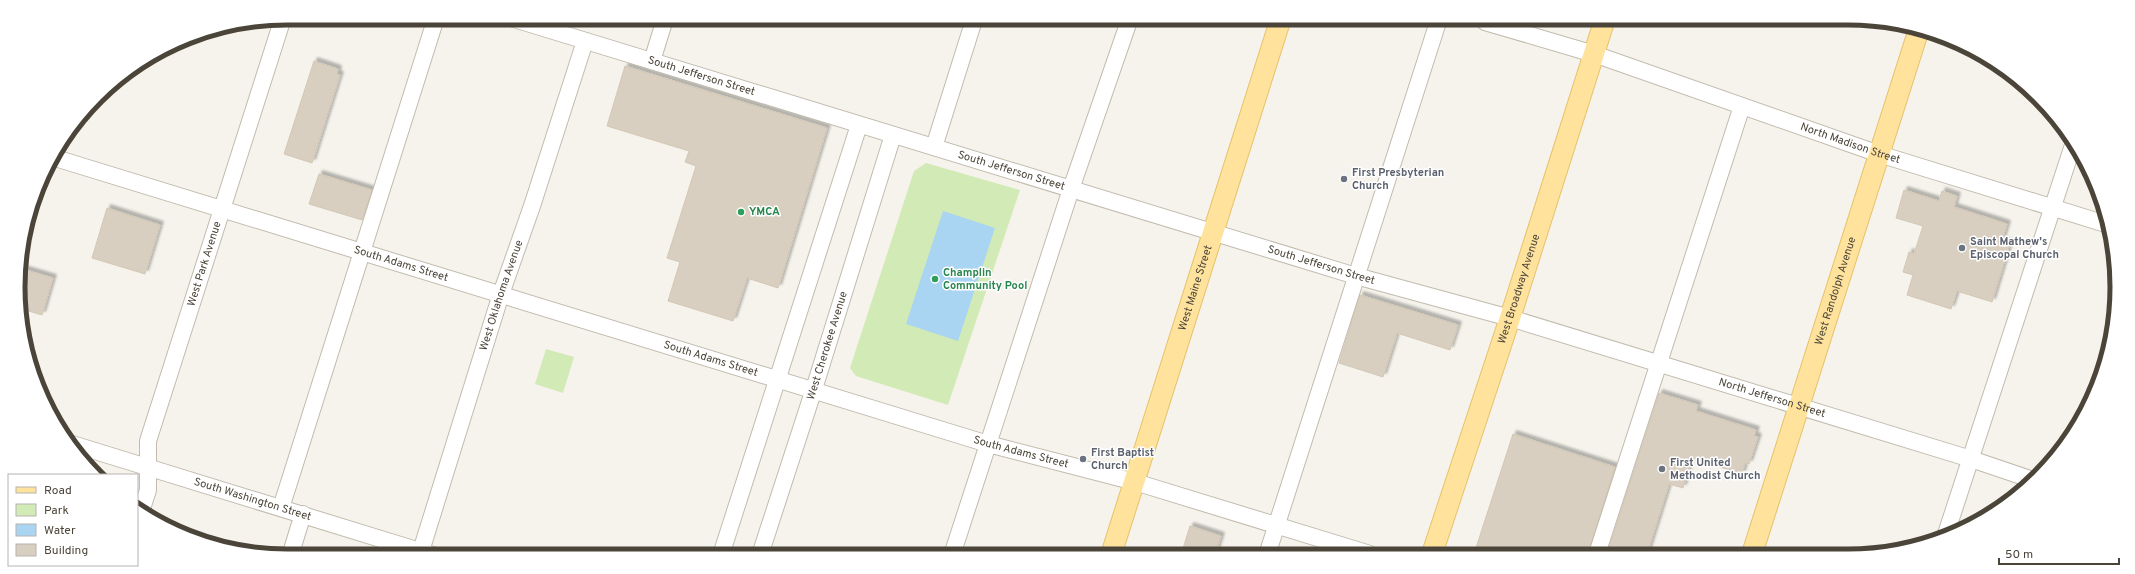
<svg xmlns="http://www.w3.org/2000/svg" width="2135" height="574" font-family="Overpass,sans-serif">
	<defs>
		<filter id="shadow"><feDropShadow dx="3.5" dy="-3.5" stdDeviation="1" flood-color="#0004"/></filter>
	</defs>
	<rect width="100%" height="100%" fill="#f6f3ec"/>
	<g fill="#d2eab5">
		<path d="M 926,163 L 1020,190 L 948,405 L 856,376 L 850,368 L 914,171 Z"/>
		<path d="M 546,349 L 574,357 L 563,393 L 535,384 Z"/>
	</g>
	<path fill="#a9d4f2" d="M 943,211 L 995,228 L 958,341 L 906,324 Z"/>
	<g fill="#d8cfc1" stroke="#d3c7b4" filter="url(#shadow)">
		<path d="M 314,61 L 338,69 L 337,74 L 340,75 L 312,163 L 284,154 Z"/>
		<path d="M 625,66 L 827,128 L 778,288 L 747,278 L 733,321 L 668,301 L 680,262 L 667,258 L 696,166 L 685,162 L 689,151 L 607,126 Z"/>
		<path d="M 319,174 L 372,190 L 362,220 L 309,204 Z"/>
		<path d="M 1904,190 L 1939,201 L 1942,191 L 1957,196 L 1954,207 L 2007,224 L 2002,241 L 2010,243 L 1992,302 L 1957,291 L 1951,309 L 1907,295 L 1913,275 L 1903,272 L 1909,252 L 1914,254 L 1923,226 L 1896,218 Z"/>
		<path d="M 107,208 L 160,225 L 145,274 L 92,258 Z"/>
		<path d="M 19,268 L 53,278 L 42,315 L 22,309 Z"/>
		<path d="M 1360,295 L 1458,325 L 1450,350 L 1397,333 L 1383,377 L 1339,363 Z"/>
		<path d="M 1659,393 L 1698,405 L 1696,411 L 1756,430 L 1754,436 L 1758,437 L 1749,464 L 1745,463 L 1742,474 L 1692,458 L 1683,488 L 1669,484 L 1647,554 L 1607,554 Z"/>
		<path d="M 1513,434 L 1615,467 L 1588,554 L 1474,554 Z"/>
		<path d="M 1190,526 L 1221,536 L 1215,555 L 1181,555 Z"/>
	</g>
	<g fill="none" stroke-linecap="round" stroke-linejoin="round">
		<g stroke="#c2bbae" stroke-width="18">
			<g id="minor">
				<path id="s1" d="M 514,19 L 1356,276 L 1510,318 L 1971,459 L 2033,480"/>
				<path id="s2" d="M 1485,22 L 1594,54 L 1879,154 L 2109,225"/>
				<path d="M 652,61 L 665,19"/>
				<path d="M 934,147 L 974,20"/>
				<path id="s3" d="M 52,157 L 988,444 L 1135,482 L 1370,554"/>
				<path id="s4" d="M 69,443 L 436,556"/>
				<path d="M 281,508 L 436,18"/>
				<path id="s5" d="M 141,512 L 148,490 L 148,441 L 283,18"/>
				<path d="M 1945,537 L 2074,142"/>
				<path id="s6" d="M 421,551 L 501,294 L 532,206 L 585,41"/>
				<path d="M 1597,554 L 1742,106"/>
				<path d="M 721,555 L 859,125"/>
				<path id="s7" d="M 760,555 L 814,389 L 893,135"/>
				<path d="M 952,555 L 1071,189 L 1129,21"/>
				<path d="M 1267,555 L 1438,22"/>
				<path d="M 290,556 L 303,514"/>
			</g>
		</g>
		<g stroke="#e6c16a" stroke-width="22">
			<g id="major">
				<path id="s8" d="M 1432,554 L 1510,318 L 1604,22"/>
				<path id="s9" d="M 1752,554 L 1919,29"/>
				<path id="s10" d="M 1111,555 L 1280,21"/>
			</g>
		</g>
		<use href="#minor" stroke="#fff" stroke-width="16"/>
		<use href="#major" stroke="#ffe39c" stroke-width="20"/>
	</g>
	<g fill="#6b7280" stroke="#fff" stroke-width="1.5">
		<circle cx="1344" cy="179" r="4"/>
		<circle cx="1962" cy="248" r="4"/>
		<circle cx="1083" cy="459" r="4"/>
		<circle cx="1662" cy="469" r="4"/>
	</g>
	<g fill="#2e9e5b" stroke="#fff" stroke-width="1.5">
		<circle cx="741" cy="212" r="4"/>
		<circle cx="935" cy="279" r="4"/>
	</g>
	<g text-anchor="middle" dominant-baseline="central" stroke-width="3" stroke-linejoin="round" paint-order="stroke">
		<g font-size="11" fill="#4b4439" stroke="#fff">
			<text stroke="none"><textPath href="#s1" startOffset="196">South Jefferson Street</textPath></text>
			<text stroke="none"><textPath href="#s2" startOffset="385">North Madison Street</textPath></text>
			<text stroke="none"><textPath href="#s1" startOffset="520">South Jefferson Street</textPath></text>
			<text stroke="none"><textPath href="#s5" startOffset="258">West Park Avenue</textPath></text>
			<text stroke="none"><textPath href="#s3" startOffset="365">South Adams Street</textPath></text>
			<text stroke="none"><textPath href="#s1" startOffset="844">South Jefferson Street</textPath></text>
			<text stroke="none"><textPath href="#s10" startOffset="280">West Maine Street</textPath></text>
			<text stroke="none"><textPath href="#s8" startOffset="279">West Broadway Avenue</textPath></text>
			<text stroke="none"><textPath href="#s9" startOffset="276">West Randolph Avenue</textPath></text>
			<text stroke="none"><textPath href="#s6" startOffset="268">West Oklahoma Avenue</textPath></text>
			<text stroke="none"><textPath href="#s7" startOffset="220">West Cherokee Avenue</textPath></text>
			<text stroke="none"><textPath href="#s3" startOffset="689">South Adams Street</textPath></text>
			<text stroke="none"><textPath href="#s1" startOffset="1314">North Jefferson Street</textPath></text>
			<text stroke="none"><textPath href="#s3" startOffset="1013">South Adams Street</textPath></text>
			<text stroke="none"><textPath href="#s4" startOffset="192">South Washington Street</textPath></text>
		</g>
		<g font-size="11" font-weight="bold" fill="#5b616d" stroke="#fff" text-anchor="start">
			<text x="1352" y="173">First Presbyterian<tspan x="1352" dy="13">Church</tspan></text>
			<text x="1970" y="242">Saint Mathew's<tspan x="1970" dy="13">Episcopal Church</tspan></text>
			<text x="1091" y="453">First Baptist<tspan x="1091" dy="13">Church</tspan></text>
			<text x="1670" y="463">First United<tspan x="1670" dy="13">Methodist Church</tspan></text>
		</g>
		<g font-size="11" font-weight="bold" fill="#27864d" stroke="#fff" text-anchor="start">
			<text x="749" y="212">YMCA</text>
			<text x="943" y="273">Champlin<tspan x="943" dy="13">Community Pool</tspan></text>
		</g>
	</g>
	<path d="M0 0H2135V574H0ZM287 25H1848A262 262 0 0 1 2110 287V287A262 262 0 0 1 1848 549H287A262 262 0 0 1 25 287V287A262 262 0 0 1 287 25Z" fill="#fff" fill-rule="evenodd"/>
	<path fill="none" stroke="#4b4439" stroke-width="5" d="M287 25H1848A262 262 0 0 1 2110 287V287A262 262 0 0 1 1848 549H287A262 262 0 0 1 25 287V287A262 262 0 0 1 287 25Z"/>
	<rect x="8" y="474" width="130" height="92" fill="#ffffff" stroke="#b7b4b0"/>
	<rect x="16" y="487" width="20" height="6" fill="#ffe39c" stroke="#b7b4b0"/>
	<text x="44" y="494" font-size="12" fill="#4b4439">Road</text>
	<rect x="16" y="504" width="20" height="12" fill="#d2eab5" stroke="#b7b4b0"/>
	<text x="44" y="514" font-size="12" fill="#4b4439">Park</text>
	<rect x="16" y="524" width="20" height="12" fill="#a9d4f2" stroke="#b7b4b0"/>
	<text x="44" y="534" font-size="12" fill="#4b4439">Water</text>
	<rect x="16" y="544" width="20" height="12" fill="#d8cfc1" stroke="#b7b4b0"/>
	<text x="44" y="554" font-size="12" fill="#4b4439">Building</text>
	<path d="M1999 558v6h120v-6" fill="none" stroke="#4b4439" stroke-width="2"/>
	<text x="2005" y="558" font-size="12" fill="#4b4439" stroke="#ffffff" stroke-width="3" paint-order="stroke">50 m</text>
</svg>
